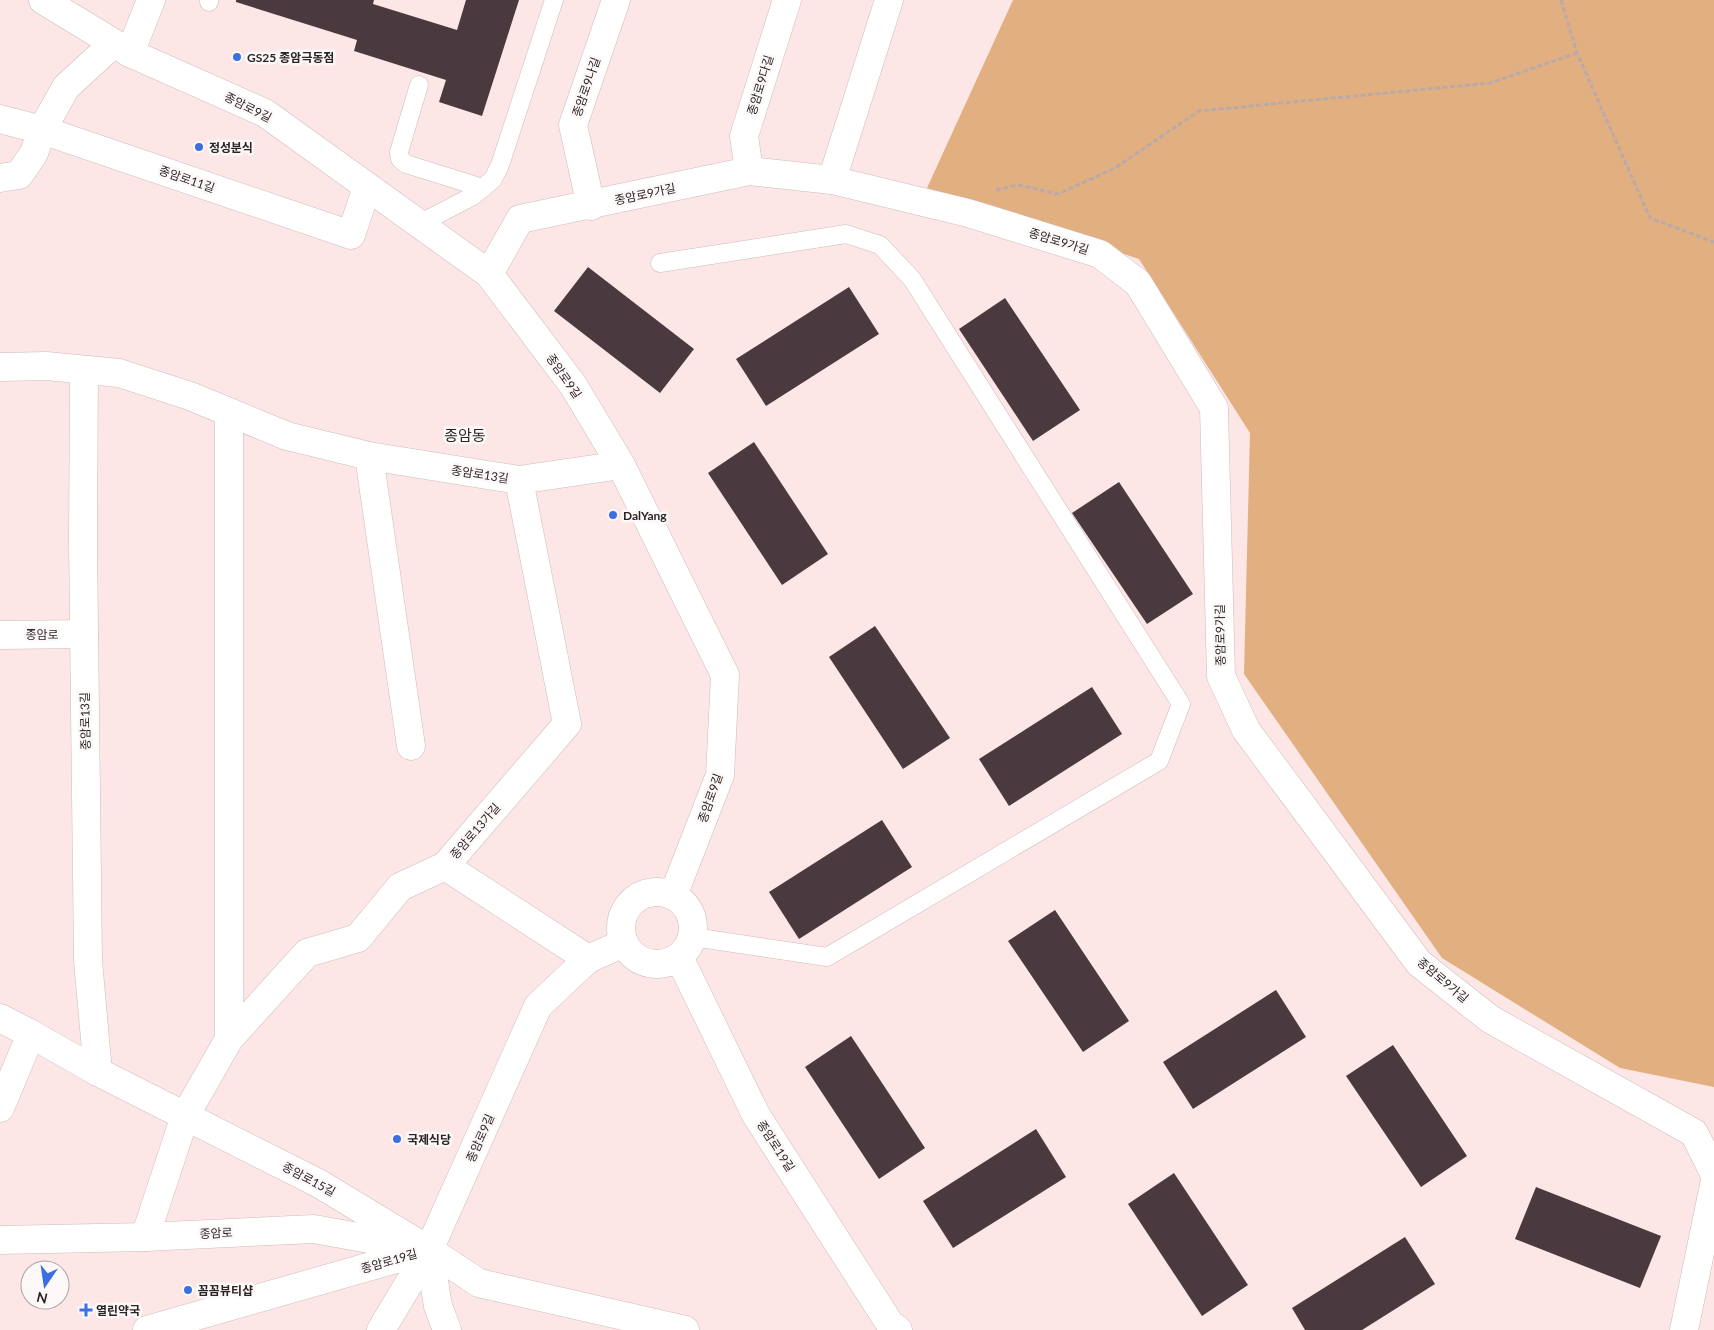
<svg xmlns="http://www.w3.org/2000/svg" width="1714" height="1330" font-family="Lato,'Noto Sans KR',sans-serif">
	<rect width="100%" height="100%" fill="#fce6e6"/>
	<path fill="#e2af80" d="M 1013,0 L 1714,0 L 1714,1087 L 1620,1068 L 1442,958 L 1244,674 L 1250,433 L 1139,259 L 927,188 Z"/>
	<g fill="#4a3a3f">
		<path d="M 236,0 L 374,0 L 373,4 L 457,30 L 466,0 L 519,0 L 482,116 L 439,102 L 446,80 L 354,51 L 357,40 L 236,2 Z"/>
		<path d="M 588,267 L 694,349 L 660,393 L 554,311 Z"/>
		<path d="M 849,287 L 879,334 L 766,406 L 736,359 Z"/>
		<path d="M 1005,298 L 1080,410 L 1033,441 L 959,329 Z"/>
		<path d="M 754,442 L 828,554 L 782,585 L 708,473 Z"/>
		<path d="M 1119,482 L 1193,594 L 1147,624 L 1072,513 Z"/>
		<path d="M 875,626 L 950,738 L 903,769 L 829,657 Z"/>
		<path d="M 1092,687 L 1122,734 L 1009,806 L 979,759 Z"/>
		<path d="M 882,820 L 912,867 L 799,939 L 769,892 Z"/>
		<path d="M 1055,910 L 1129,1021 L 1083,1052 L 1008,941 Z"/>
		<path d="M 1276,990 L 1306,1037 L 1193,1109 L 1163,1062 Z"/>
		<path d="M 851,1036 L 925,1148 L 879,1179 L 805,1067 Z"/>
		<path d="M 1393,1045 L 1467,1156 L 1421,1187 L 1346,1076 Z"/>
		<path d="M 1036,1129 L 1066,1177 L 953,1248 L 923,1201 Z"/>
		<path d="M 1174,1173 L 1248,1285 L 1202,1316 L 1128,1204 Z"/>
		<path d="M 1536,1187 L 1661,1236 L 1640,1288 L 1515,1239 Z"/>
		<path d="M 1405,1237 L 1435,1284 L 1362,1330 L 1305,1330 L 1292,1308 Z"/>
	</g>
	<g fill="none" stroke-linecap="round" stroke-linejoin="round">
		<g stroke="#d0bbbb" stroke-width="19">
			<g id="service">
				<path d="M 209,2 L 209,0"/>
				<path d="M 419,85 L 399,152 L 400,159 L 406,164 L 483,188"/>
				<path d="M 419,224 L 471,197 L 483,188 L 493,179 L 500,165 L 554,0"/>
				<path d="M 660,263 L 846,234 L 880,245 L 912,279 L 1181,704 L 1159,761 L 827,957 L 693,937"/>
			</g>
		</g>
		<g stroke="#d0bbbb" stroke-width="29">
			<g id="minor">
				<path d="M 43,0 L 130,53 L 265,113 L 489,274 L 573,385 L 621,465 L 725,675 L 720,775 L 673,896"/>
				<path d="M 130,53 L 151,0"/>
				<path d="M 0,119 L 42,130 L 351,235 L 367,187"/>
				<path d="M 749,171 L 744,136 L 787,0"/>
				<path d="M 0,178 L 19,175 L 34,153 L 42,130 L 66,87 L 113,44"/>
				<path d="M 832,180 L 889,0"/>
				<path d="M 591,206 L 573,125 L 616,0"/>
				<path d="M 489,274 L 520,219 L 749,171 L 832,180 L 968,213 L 1100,254 L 1138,283 L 1214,408 L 1221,676 L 1246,730 L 1419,963 L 1490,1019 L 1694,1133 L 1714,1173"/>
				<path d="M 0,367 L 46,366 L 119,373 L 190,396 L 287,436 L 369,456 L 519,480 L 621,465"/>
				<path d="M 84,370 L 83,542 L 88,961 L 98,1072"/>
				<path d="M 229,412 L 229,1039"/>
				<path d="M 369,456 L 411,746"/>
				<path d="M 0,635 L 84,634"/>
				<path d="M 445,866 L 588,959"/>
				<circle cx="657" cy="928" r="36"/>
				<path d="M 679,957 L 756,1115 L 890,1324 L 898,1330"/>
				<path d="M 0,1018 L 31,1034 L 98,1072 L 318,1183 L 429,1250 L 479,1283 L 685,1330"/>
				<path d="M 0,1108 L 31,1034"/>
				<path d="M 145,1237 L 185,1116 L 229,1039 L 307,953 L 358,938 L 400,887 L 445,866 L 567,724 L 519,480"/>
				<path d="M 0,1240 L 145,1237 L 314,1229 L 413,1247"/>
				<path d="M 429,1250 L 438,1306 L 447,1330"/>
				<path d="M 147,1330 L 424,1251"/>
				<path d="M 381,1330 L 429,1250 L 538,1006 L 588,959 L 624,943"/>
				<path d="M 1684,1330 L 1714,1185"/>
			</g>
		</g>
		<g stroke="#baa9a9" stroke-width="3" stroke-dasharray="5 2.5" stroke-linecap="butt">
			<path d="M 1561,0 L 1577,53 L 1650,218 L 1714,242"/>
			<path d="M 996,190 L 1018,185 L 1058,194 L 1115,168 L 1199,111 L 1490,83 L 1577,53"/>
		</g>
		<use href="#service" stroke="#fff" stroke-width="18"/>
		<use href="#minor" stroke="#fff" stroke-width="28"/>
	</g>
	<g fill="#3c70e0" stroke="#fcf8f8" stroke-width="2">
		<circle cx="237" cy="57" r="5"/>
		<circle cx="199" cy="147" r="5"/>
		<circle cx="613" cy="515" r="5"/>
		<circle cx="397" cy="1139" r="5"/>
		<circle cx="188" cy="1290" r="5"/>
		<path d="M83.5 1302.5h5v5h5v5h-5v5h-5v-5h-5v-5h5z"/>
	</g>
	<g text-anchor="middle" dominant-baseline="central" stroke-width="5" stroke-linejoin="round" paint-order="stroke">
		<g font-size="12" font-weight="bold" fill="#2c2424" stroke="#fcf8f8" text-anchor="start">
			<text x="247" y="57">GS25 종암극동점</text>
			<text x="209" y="147">정성분식</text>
			<text x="623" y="515">DalYang</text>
			<text x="407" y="1139">국제식당</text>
			<text x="198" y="1290">꼼꼼뷰티샵</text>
			<text x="96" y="1310">열린약국</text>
		</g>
		<g font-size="12" fill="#2c2424" stroke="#fcf8f8">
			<text transform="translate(760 85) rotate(-73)">종암로9다길</text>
			<text transform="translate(586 87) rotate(-71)">종암로9나길</text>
			<text transform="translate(248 107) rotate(27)">종암로9길</text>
			<text transform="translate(187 179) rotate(19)">종암로11길</text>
			<text transform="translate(645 194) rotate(-12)">종암로9가길</text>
			<text transform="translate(1059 241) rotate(17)">종암로9가길</text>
			<text transform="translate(564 376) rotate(55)">종암로9길</text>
			<text transform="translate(480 474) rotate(9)">종암로13길</text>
			<text x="42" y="634">종암로</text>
			<text transform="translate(1220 635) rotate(-91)">종암로9가길</text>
			<text transform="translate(85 721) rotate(-91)">종암로13길</text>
			<text transform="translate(710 798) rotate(-71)">종암로9길</text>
			<text transform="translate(475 831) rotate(-49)">종암로13가길</text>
			<text transform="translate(1443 980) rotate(40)">종암로9가길</text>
			<text transform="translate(480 1138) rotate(-66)">종암로9길</text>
			<text transform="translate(776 1146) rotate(57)">종암로19길</text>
			<text transform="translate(309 1179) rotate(28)">종암로15길</text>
			<text transform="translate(216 1233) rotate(-3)">종암로</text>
			<text transform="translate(389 1261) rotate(-16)">종암로19길</text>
		</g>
		<g font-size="15" fill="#2c2424" stroke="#fcf8f8">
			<text x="465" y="435">종암동</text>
		</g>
	</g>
	<g transform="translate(45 1285) rotate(193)"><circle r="24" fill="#fcf8f8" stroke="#a9a3a3"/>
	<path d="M0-4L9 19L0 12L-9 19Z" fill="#3c70e0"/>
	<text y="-8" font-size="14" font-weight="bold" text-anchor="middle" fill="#2c2424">N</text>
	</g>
</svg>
